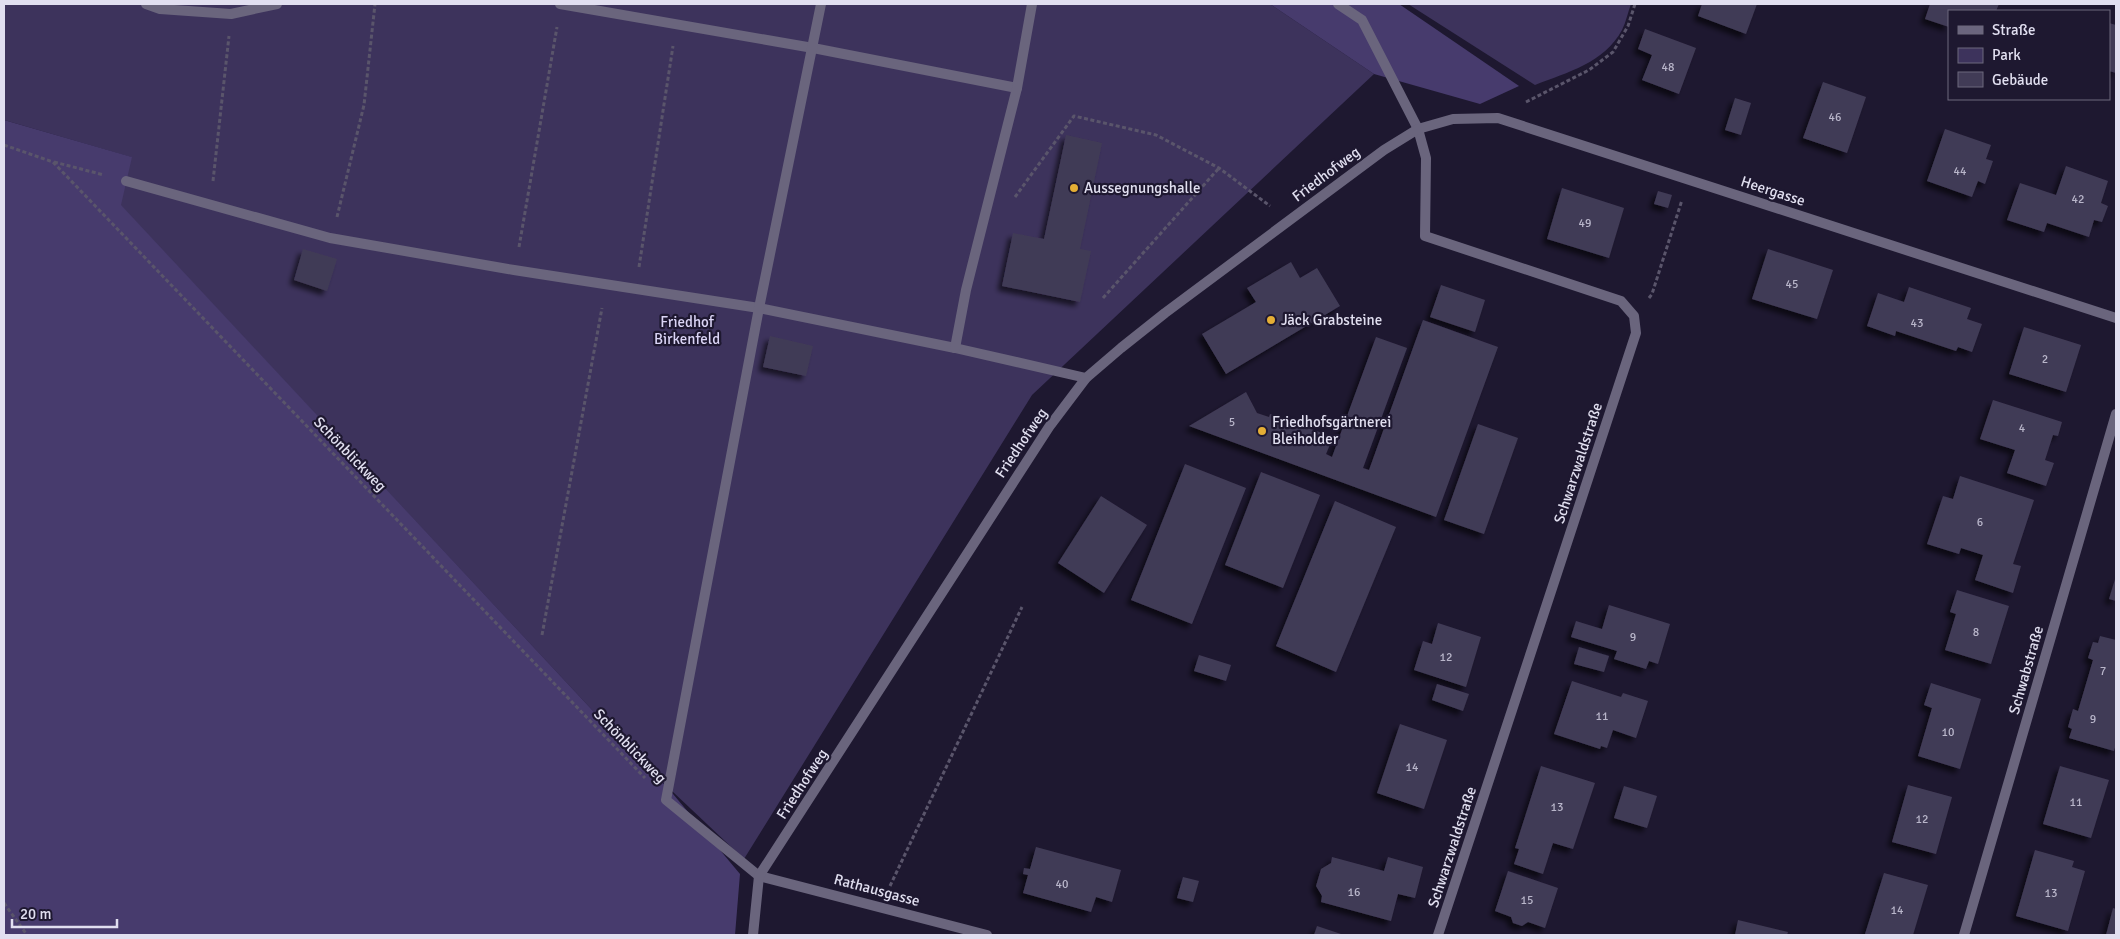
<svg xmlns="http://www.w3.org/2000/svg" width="2120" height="939" font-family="Signika,sans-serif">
	<defs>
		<filter id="shadow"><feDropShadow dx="-4.5" dy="4.5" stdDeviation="2.5" flood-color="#0009"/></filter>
	</defs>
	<rect width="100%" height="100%" fill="#1e1830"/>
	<g fill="#3d335c">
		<path d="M 4,4 L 1270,4 L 1374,74 L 1032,395 L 744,859 L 637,758 L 120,205 L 131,157 L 4,120 Z"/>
		<path d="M 1408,4 L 1631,4 C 1628,12 1626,22 1622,30 C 1604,63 1568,72 1535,85 Z"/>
	</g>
	<g fill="#473b6d">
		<path d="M 1270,4 L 1399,4 L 1519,86 L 1480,104 L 1374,74 Z"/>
		<path d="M 4,120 L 132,157 L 121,205 L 637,758 L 668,788 L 740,874 L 735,935 L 4,935 Z"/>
	</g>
	<g fill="#413b56" filter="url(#shadow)">
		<path d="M 1702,4 L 1757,4 L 1746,34 L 1698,16 Z"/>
		<path d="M 1930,4 L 1999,4 L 1996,11 L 1949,11 L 1949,27 L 1925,19 Z"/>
		<path d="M 2109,23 L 2116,25 L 2116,73 L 2109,71 Z"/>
		<path d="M 1645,29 L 1696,48 L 1679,94 L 1642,80 L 1652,55 L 1638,49 Z"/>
		<path d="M 1823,82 L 1866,97 L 1847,153 L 1803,138 Z"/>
		<path d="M 1735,98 L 1751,103 L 1741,135 L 1725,130 Z"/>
		<path d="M 1945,129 L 1991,145 L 1986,159 L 1993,161 L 1985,184 L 1978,181 L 1972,197 L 1927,181 Z"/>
		<path d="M 1066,135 L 1102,143 L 1080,249 L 1091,251 L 1080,302 L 1002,286 L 1013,233 L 1044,239 Z"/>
		<path d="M 2066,166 L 2108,181 L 2101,203 L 2108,206 L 2102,222 L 2094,220 L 2089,237 L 2047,223 L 2044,232 L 2007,220 L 2020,183 L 2056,195 Z"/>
		<path d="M 1562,188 L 1624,208 L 1609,258 L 1547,239 Z"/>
		<path d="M 1658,191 L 1672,195 L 1668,208 L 1654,204 Z"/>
		<path d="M 303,249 L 337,259 L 327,291 L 294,280 Z"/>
		<path d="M 1768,249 L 1833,270 L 1817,319 L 1752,299 Z"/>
		<path d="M 1291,262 L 1300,278 L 1317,268 L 1340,306 L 1226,374 L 1202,334 L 1256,302 L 1247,288 Z"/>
		<path d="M 1441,285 L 1485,300 L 1475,332 L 1430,317 Z"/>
		<path d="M 1909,287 L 1971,308 L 1967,319 L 1982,324 L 1972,352 L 1958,347 L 1956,351 L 1896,331 L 1895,336 L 1867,326 L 1878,293 L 1904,302 Z"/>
		<path d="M 1423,320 L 1498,347 L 1436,517 L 1189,426 L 1246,392 L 1257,413 L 1269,417 L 1270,414 L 1333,437 L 1326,454 L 1332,457 L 1376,337 L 1407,348 L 1363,468 L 1369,470 Z"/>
		<path d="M 2024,327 L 2081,345 L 2066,392 L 2009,374 Z"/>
		<path d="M 770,336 L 813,346 L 806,376 L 763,367 Z"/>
		<path d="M 1993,400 L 2062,422 L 2058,436 L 2053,435 L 2045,460 L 2054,463 L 2046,486 L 2007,473 L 2015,450 L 1980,439 Z"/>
		<path d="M 1478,424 L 1518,438 L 1484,534 L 1444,520 Z"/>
		<path d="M 1185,464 L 1246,488 L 1192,624 L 1131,600 Z"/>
		<path d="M 1261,472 L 1320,495 L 1283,588 L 1225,565 Z"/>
		<path d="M 1960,476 L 2034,500 L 2013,564 L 2021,566 L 2013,593 L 1975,580 L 1983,555 L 1961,548 L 1959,554 L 1927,544 L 1943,496 L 1953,499 Z"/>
		<path d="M 1101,496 L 1147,525 L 1104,593 L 1058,563 Z"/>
		<path d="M 1335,501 L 1396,527 L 1336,672 L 1276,646 Z"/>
		<path d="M 2116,576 L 2116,601 L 2109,599 Z"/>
		<path d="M 1957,590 L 2009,606 L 1991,664 L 1945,650 L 1956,614 L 1950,612 Z"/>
		<path d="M 1609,605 L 1670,624 L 1658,664 L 1649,661 L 1646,669 L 1614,659 L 1617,651 L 1571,637 L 1576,621 L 1602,629 Z"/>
		<path d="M 1438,623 L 1481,637 L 1466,687 L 1414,670 L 1423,641 L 1432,644 Z"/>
		<path d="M 2100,636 L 2116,640 L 2116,744 L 2114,751 L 2069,738 L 2072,729 L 2068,727 L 2073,709 L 2078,711 L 2093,660 L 2088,658 L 2093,642 L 2098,643 Z"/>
		<path d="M 1579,647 L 1609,656 L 1604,672 L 1574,664 Z"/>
		<path d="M 1199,655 L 1231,665 L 1226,681 L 1194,671 Z"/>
		<path d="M 1572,681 L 1621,697 L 1623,693 L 1648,701 L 1636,738 L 1613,730 L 1607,748 L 1601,746 L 1600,749 L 1554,734 Z"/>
		<path d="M 1931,683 L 1981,699 L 1960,769 L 1918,756 L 1932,708 L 1924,705 Z"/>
		<path d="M 1437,684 L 1469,694 L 1463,711 L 1432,700 Z"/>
		<path d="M 1400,724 L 1447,740 L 1424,809 L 1377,793 Z"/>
		<path d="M 1541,766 L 1595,783 L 1573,849 L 1553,843 L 1543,874 L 1514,864 L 1519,849 L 1515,848 Z"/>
		<path d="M 2060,766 L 2109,780 L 2091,838 L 2043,824 Z"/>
		<path d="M 1908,785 L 1952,797 L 1936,854 L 1892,842 Z"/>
		<path d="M 1624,786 L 1657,796 L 1647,828 L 1614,818 Z"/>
		<path d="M 1036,847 L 1121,870 L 1112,902 L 1096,897 L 1091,912 L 1023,893 L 1028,875 L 1023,874 L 1024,868 L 1030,869 Z"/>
		<path d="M 2035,850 L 2074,861 L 2072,867 L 2085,871 L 2068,931 L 2016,916 Z"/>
		<path d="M 1332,857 L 1384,871 L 1388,857 L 1423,867 L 1415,898 L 1398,894 L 1391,921 L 1321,902 L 1322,896 L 1316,886 L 1321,869 L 1331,863 Z"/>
		<path d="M 1508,871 L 1558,888 L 1545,928 L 1528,922 L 1522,926 L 1513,923 L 1511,917 L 1495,911 Z"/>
		<path d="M 1884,873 L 1928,885 L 1913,935 L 1865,934 Z"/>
		<path d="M 1183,877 L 1199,881 L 1193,902 L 1177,898 Z"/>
		<path d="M 2113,908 L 2116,909 L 2116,935 L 2106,935 Z"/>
		<path d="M 1738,920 L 1788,932 L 1787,935 L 1735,935 Z"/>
		<path d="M 1317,926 L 1344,935 L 1314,935 Z"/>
	</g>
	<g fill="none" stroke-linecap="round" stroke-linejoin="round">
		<g stroke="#5a556b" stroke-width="3" stroke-dasharray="4 2.5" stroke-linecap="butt">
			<path d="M 1526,102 L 1589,70 L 1613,52 L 1628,26 L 1635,4"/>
			<path d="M 4,145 L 53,162 L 645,778"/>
			<path d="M 54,162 L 104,175"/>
			<path d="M 213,181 L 229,36"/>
			<path d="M 1015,197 L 1074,116 L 1156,135 L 1219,168 L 1270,206"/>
			<path d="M 337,217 L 364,105 L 375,4"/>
			<path d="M 519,247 L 557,27"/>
			<path d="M 639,267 L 673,46"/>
			<path d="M 1103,298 L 1219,168"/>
			<path d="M 1649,298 L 1652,294 L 1682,200"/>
			<path d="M 542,635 L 602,308"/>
			<path d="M 890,886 L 1022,607"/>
			<path d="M 4,903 L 27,935"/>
		</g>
		<g stroke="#6a657d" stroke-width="10">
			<path d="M 146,4 L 160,9 L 231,14 L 277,4"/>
			<path d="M 560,4 L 813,48 L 1017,88"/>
			<path d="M 1338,4 L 1362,20 L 1418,129"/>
			<path d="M 126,181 L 330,238 L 514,270 L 759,308 L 955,348 L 1086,378"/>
			<path d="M 955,348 L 966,290 L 1017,88 L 1032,4"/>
			<path d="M 759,876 L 666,800 L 759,308 L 821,4"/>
		</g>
		<g stroke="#6a657d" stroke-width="10">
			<path d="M 1418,129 L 1426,158 L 1425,236 L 1621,301 L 1634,316 L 1636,333 L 1438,935"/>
			<path d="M 759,876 L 987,935"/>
			<path d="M 753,935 L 759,876 L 1049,427 L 1086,378 L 1121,348 L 1165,313 L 1384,150 L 1418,129 L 1453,119 L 1498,118 L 2116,318"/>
			<path d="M 1964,935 L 2116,414"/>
		</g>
	</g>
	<g fill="#e4ae35" stroke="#1e1830" stroke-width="2">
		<circle cx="1074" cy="188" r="5"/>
		<circle cx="1271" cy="320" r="5"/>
		<circle cx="1262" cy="431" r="5"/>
	</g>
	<g text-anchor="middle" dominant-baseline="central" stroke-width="4.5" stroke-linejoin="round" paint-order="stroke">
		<g font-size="12" fill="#b9b6ca">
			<text x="1668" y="67">48</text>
			<text x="1835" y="117">46</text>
			<text x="1960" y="171">44</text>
			<text x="2078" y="199">42</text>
			<text x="1585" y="223">49</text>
			<text x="1792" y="284">45</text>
			<text x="1917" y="323">43</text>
			<text x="2045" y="359">2</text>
			<text x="1232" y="422">5</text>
			<text x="2022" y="428">4</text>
			<text x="1980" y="522">6</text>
			<text x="1976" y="632">8</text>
			<text x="1633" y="637">9</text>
			<text x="1446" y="657">12</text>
			<text x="2103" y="671">7</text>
			<text x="1602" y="716">11</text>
			<text x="2093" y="719">9</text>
			<text x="1948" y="732">10</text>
			<text x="1412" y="767">14</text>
			<text x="2076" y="802">11</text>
			<text x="1557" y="807">13</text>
			<text x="1922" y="819">12</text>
			<text x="1062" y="884">40</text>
			<text x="1354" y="892">16</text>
			<text x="2051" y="893">13</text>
			<text x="1527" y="900">15</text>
			<text x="1897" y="910">14</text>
		</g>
		<g font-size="15" fill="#e1dff0" stroke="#1e1830">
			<text transform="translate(1326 174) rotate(-37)">Friedhofweg</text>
			<text transform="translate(1773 191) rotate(18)">Heergasse</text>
			<text transform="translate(1021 443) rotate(-56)">Friedhofweg</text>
			<text transform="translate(350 454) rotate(46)">Schönblickweg</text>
			<text transform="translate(1578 463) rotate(-72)">Schwarzwaldstraße</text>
			<text transform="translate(2026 670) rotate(-74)">Schwabstraße</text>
			<text transform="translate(630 746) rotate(46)">Schönblickweg</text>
			<text transform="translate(802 784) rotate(-57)">Friedhofweg</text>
			<text transform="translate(1452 847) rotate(-72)">Schwarzwaldstraße</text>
			<text transform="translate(877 890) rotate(15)">Rathausgasse</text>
		</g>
		<g font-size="15" fill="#e1dff0" stroke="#1e1830" text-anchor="start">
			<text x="1084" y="188">Aussegnungshalle</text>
			<text x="1281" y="320">Jäck Grabsteine</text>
			<text x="1272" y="422">Friedhofsgärtnerei<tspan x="1272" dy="17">Bleiholder</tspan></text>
		</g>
		<g font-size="15" fill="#dbd5f6" stroke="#1e1830">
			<text x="687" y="322">Friedhof<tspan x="687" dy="17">Birkenfeld</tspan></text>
		</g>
	</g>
	<rect width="2120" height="939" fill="none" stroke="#e1dff0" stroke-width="10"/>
	<rect x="1948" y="10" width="162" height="90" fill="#1e1830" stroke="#6c687d"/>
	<rect x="1958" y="26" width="25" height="8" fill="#6a657d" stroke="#6c687d"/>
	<text x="1992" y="35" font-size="15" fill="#e1dff0">Straße</text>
	<rect x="1958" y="48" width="25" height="15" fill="#3d335c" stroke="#6c687d"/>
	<text x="1992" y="60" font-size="15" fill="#e1dff0">Park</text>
	<rect x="1958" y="72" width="25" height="15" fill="#413b56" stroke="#6c687d"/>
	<text x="1992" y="85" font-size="15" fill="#e1dff0">Gebäude</text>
	<path d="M12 919v8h105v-8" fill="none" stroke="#e1dff0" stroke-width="2.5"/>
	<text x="20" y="919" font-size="15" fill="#e1dff0" stroke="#1e1830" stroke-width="4" paint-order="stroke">20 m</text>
</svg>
